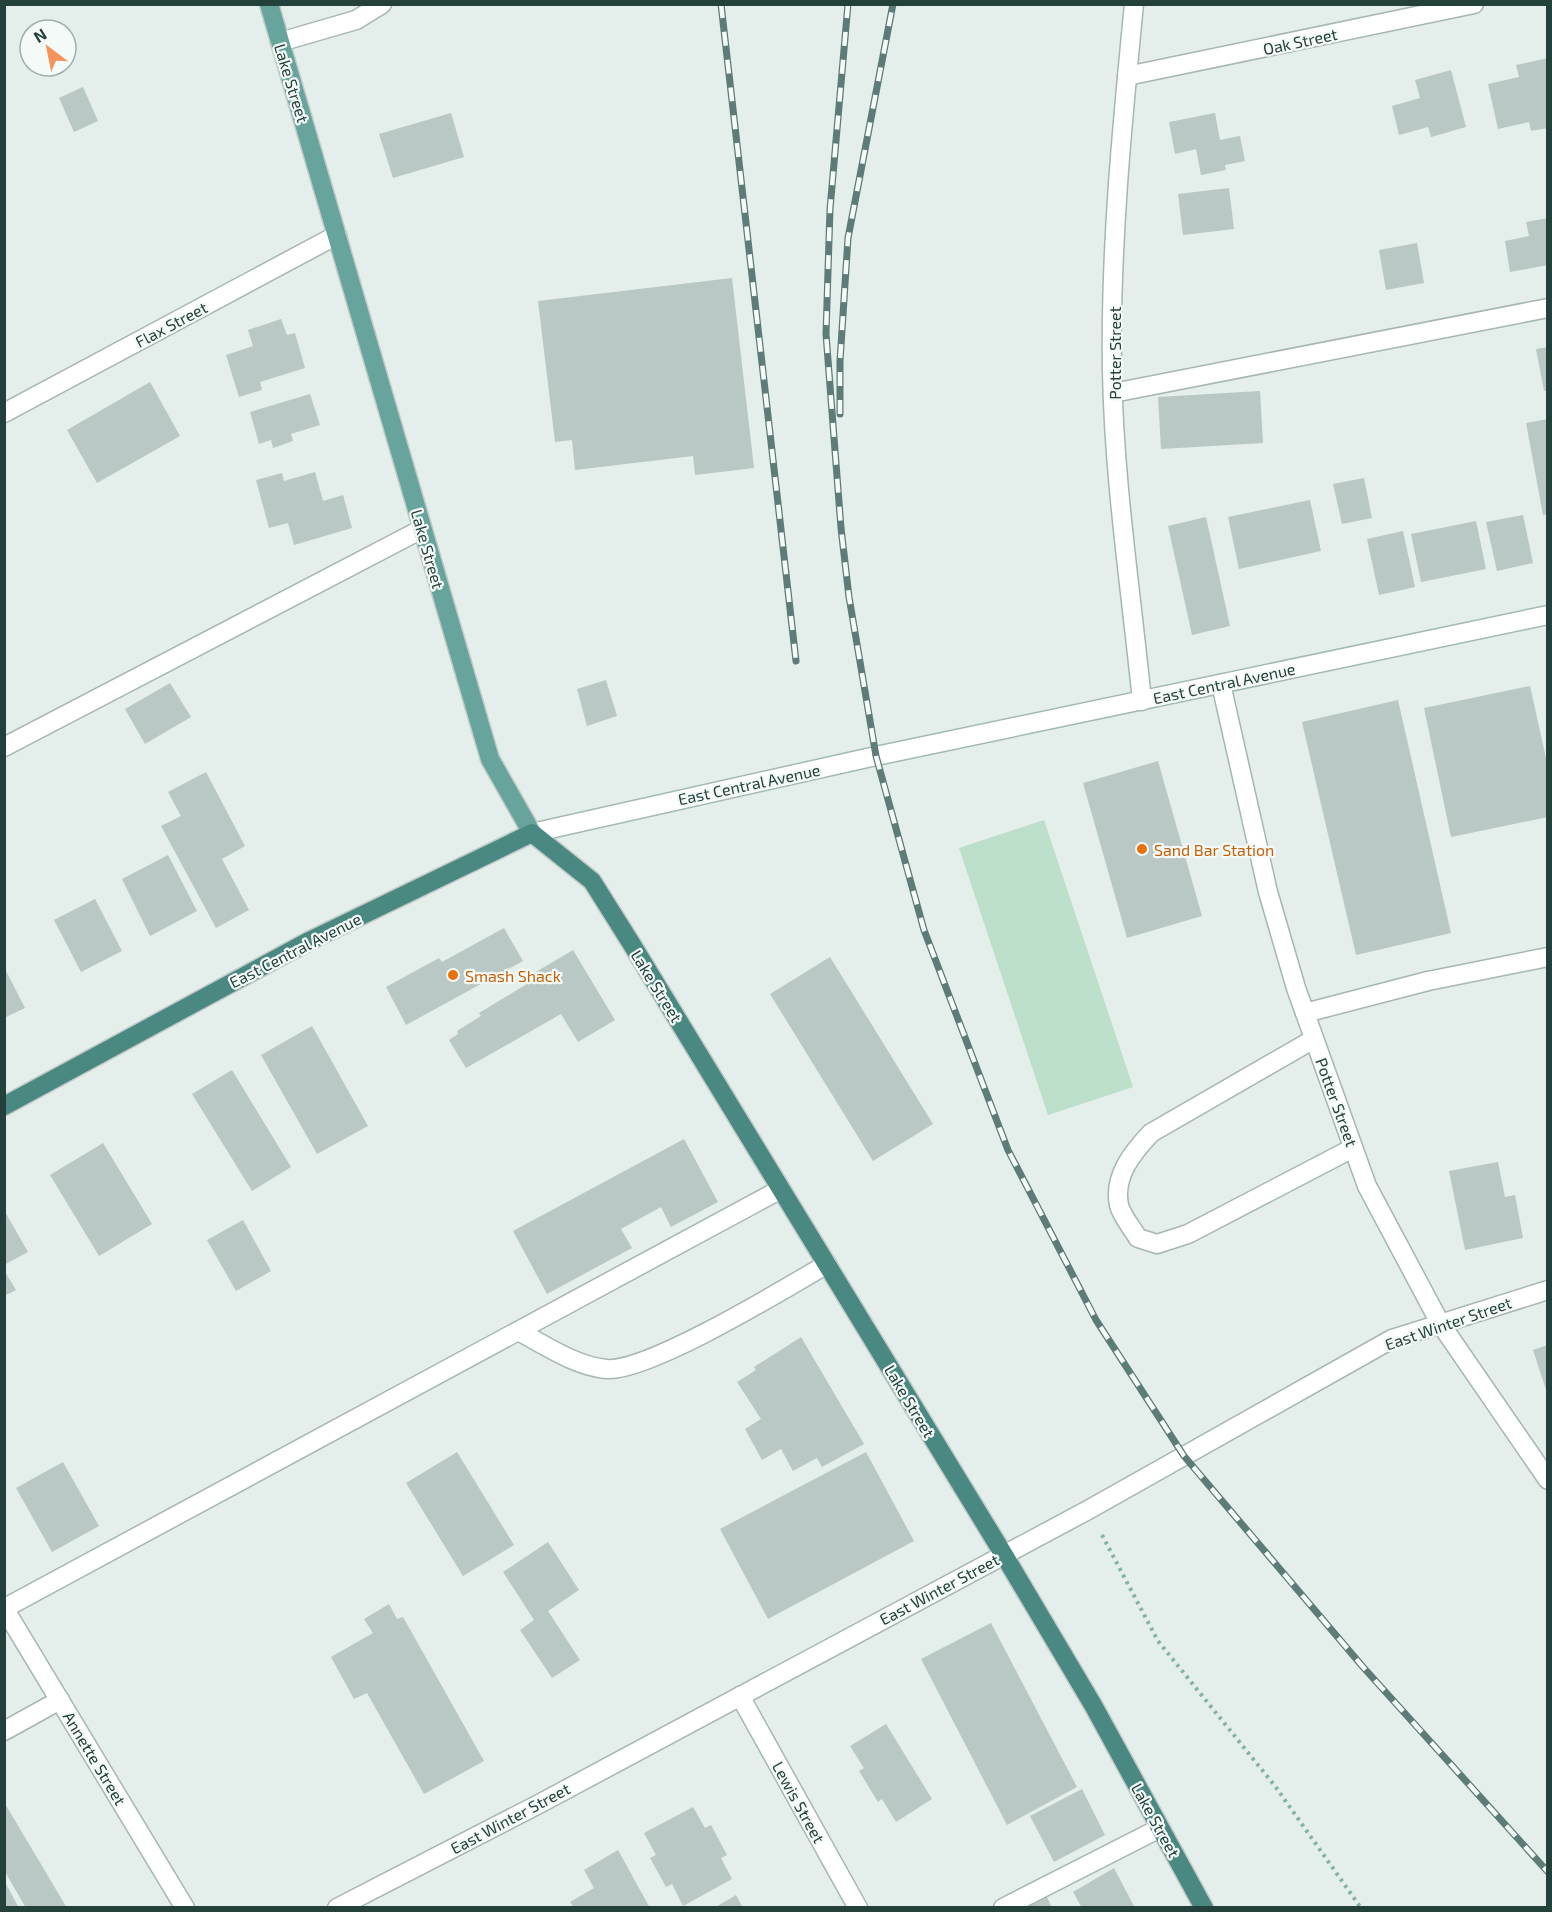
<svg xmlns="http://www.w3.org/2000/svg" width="1552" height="1912" font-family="'Exo 2',sans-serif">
	<rect width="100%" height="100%" fill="#e4eeea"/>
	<path fill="#bcdfca" d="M 1044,820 L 1133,1087 L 1048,1115 L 959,848 Z"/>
	<g fill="#b9c8c4">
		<path d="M 1548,58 L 1548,128 L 1531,131 L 1529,122 L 1498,129 L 1488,84 L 1519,77 L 1516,65 Z"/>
		<path d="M 1451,70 L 1466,127 L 1431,137 L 1428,127 L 1399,135 L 1392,106 L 1420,98 L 1415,80 Z"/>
		<path d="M 83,87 L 98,121 L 74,132 L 59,98 Z"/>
		<path d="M 451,113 L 464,157 L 393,178 L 379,134 Z"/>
		<path d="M 1215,113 L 1220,140 L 1240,136 L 1245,161 L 1225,165 L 1226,170 L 1201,175 L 1196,149 L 1175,154 L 1169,122 Z"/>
		<path d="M 1229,188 L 1234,229 L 1183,235 L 1178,194 Z"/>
		<path d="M 1548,218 L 1548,265 L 1510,272 L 1505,241 L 1529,236 L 1526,222 Z"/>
		<path d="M 1417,243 L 1424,283 L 1386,290 L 1379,250 Z"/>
		<path d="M 732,278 L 754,468 L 695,475 L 693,456 L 575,470 L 572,440 L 555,442 L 538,301 Z"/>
		<path d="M 281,319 L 287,335 L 295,333 L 305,368 L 260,382 L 262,390 L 239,397 L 226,355 L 253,346 L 248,330 Z"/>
		<path d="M 1548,347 L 1548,390 L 1544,391 L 1536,349 Z"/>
		<path d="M 150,382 L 180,436 L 97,483 L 67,430 Z"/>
		<path d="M 1260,391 L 1263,443 L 1161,449 L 1158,397 Z"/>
		<path d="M 310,394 L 320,425 L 291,434 L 293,441 L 273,448 L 271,440 L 259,444 L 250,412 Z"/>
		<path d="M 1548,419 L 1548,514 L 1543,515 L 1526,423 Z"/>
		<path d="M 315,472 L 323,501 L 343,495 L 352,528 L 294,545 L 288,523 L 269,528 L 256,480 L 282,473 L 284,481 Z"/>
		<path d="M 1364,478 L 1372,518 L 1342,524 L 1333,484 Z"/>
		<path d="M 1310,500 L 1321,551 L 1239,569 L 1228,517 Z"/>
		<path d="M 1523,515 L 1533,563 L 1497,571 L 1486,522 Z"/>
		<path d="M 1206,517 L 1230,626 L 1192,635 L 1168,526 Z"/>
		<path d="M 1476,521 L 1486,569 L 1421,582 L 1411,534 Z"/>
		<path d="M 1403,531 L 1415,587 L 1379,595 L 1367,539 Z"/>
		<path d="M 606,680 L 617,716 L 587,726 L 577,689 Z"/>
		<path d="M 170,683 L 191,717 L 145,744 L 125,709 Z"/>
		<path d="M 1530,686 L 1548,767 L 1548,817 L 1451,837 L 1424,708 Z"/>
		<path d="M 1398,700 L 1451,933 L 1356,955 L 1302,722 Z"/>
		<path d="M 1158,761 L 1202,916 L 1127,938 L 1083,783 Z"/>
		<path d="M 206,772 L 245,846 L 222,859 L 249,910 L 216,928 L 161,826 L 181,816 L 168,792 Z"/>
		<path d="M 168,855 L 197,911 L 150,936 L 122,879 Z"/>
		<path d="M 95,899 L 122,951 L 81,972 L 54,920 Z"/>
		<path d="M 504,928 L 523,961 L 406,1025 L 386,987 L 439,958 L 442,962 Z"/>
		<path d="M 573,950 L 615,1020 L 578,1042 L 561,1014 L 466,1068 L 449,1040 L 458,1034 L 457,1031 L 481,1016 L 479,1013 L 527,984 L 524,979 Z"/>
		<path d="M 830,957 L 933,1124 L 873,1161 L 770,994 Z"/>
		<path d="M 4,967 L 25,1008 L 4,1018 Z"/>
		<path d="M 312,1026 L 368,1126 L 317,1154 L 261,1055 Z"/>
		<path d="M 232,1070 L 291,1167 L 252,1191 L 192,1094 Z"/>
		<path d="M 684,1139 L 718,1202 L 671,1227 L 661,1207 L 621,1229 L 632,1248 L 547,1294 L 513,1231 Z"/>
		<path d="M 103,1143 L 152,1224 L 99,1256 L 50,1175 Z"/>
		<path d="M 1498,1162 L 1505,1197 L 1515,1195 L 1523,1238 L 1465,1250 L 1449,1171 Z"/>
		<path d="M 4,1210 L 28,1252 L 4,1265 Z"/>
		<path d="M 243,1220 L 271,1271 L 236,1291 L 207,1240 Z"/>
		<path d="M 4,1270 L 16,1290 L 4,1296 Z"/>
		<path d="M 801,1337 L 864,1444 L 822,1467 L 817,1458 L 793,1471 L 781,1449 L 762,1460 L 745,1429 L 761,1419 L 737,1382 L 756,1370 L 754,1367 Z"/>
		<path d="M 1548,1345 L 1548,1393 L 1547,1393 L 1533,1350 Z"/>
		<path d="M 457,1452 L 514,1545 L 463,1576 L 406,1483 Z"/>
		<path d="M 866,1452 L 914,1541 L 768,1619 L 720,1529 Z"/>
		<path d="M 63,1462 L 99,1526 L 52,1552 L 16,1488 Z"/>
		<path d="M 548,1542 L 579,1590 L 548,1611 L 580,1660 L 552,1678 L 520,1630 L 534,1620 L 503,1572 Z"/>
		<path d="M 389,1604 L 397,1619 L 403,1617 L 484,1761 L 424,1794 L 367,1693 L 354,1699 L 331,1657 L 373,1633 L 364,1619 Z"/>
		<path d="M 991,1623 L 1077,1787 L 1007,1825 L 921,1659 Z"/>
		<path d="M 886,1724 L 932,1799 L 896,1822 L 882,1799 L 878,1802 L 859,1771 L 864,1768 L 850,1746 Z"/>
		<path d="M 1082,1789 L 1105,1835 L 1054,1862 L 1030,1816 Z"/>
		<path d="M 4,1802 L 67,1908 L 26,1908 L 4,1870 Z"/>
		<path d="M 693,1807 L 705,1828 L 711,1825 L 727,1855 L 721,1858 L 732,1879 L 683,1906 L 672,1884 L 666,1887 L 650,1858 L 656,1855 L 644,1833 Z"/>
		<path d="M 618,1850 L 650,1908 L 574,1908 L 570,1902 L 594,1888 L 584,1870 Z"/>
		<path d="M 1114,1868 L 1135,1908 L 1082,1908 L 1073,1892 Z"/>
		<path d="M 5,1882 L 19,1908 L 5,1908 Z"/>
		<path d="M 736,1895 L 743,1908 L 714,1908 Z"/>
		<path d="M 1046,1895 L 1052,1908 L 1023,1908 Z"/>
	</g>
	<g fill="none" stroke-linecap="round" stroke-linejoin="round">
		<g stroke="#a6b6b2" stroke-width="21">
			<g id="service">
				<path d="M 280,42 L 356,20 L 382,4"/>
				<path d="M 1113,393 L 1548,308"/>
				<path d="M 4,747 L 422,529"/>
				<path d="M 1305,1013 L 1428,981 L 1548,957"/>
				<path d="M 1314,1039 L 1151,1133 C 1133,1152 1113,1176 1119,1205 C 1121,1215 1132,1228 1138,1238 L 1157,1244 L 1188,1234 L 1353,1148"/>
				<path d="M 518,1331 C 545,1345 575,1366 606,1369 C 647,1373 786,1288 827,1264"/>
				<path d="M 5,1608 L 781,1189"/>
				<path d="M 4,1731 L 60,1700"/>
				<path d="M 1003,1908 L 1160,1828"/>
			</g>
		</g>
		<g stroke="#a6b6b2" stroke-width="21">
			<g id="minor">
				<path d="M 1134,4 C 1122,126 1110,249 1112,371 C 1114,481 1131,591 1142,701"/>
				<path d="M 1127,76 L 1474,4"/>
				<path d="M 4,413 L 337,235"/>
				<path d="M 1221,684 L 1268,892 L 1296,988 L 1367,1186 L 1440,1323 L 1548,1480"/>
				<path d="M 4,1608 L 185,1908"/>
				<path d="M 740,1696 L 858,1908"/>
				<path d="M 337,1908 L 539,1804 L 1088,1510 L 1392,1339 L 1548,1290"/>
			</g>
		</g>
		<g stroke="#a2bab4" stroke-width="21">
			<path id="secondary" d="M 532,833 L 876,756 L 1548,615"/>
		</g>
		<g stroke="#c1cac8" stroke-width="21">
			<path id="primary" d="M 269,4 L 490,759 L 532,833"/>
		</g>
		<g stroke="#c1cac8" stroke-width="21">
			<path id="trunk" d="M 4,1106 L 309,941 L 532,833 L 592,881 L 631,943 L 1004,1555 L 1093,1705 L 1204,1908"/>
		</g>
		<path stroke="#83b2a9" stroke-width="4" stroke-dasharray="3 4.5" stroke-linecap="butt" d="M 1102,1535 L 1158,1641 L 1275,1786 L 1361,1908"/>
		<use href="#service" stroke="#fff" stroke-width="18"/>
		<use href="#minor" stroke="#fff" stroke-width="18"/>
		<use href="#secondary" stroke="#fff" stroke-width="18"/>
		<use href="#primary" stroke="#67a49c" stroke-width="18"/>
		<use href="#trunk" stroke="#4a8882" stroke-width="18"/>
		<g stroke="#5d7b77" stroke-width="7">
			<g id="rail">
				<path d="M 721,4 L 796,661"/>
				<path d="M 848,4 L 830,209 L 826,334 L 841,528 L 849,597 L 876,756 L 924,930 L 1008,1150 L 1096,1320 L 1184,1456 L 1363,1667 L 1548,1872"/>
				<path d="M 840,414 L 840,361 L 848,238 L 893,4"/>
			</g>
		</g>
		<use href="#rail" stroke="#f4faf8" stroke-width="4.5" stroke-dasharray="14" stroke-linecap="butt"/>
	</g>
	<g fill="#e8710a" stroke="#f4faf8" stroke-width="2">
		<circle cx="1142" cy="849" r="6"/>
		<circle cx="453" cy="975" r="6"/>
	</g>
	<g text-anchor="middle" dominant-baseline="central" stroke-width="4.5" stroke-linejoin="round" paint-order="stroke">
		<g font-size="16" fill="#23403b" stroke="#f4faf8">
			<text transform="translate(1300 41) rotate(-12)">Oak Street</text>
			<text transform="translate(292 83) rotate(73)">Lake Street</text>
			<text transform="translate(171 324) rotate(-28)">Flax Street</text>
			<text transform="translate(1114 353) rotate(-90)">Potter Street</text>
			<text transform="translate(428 549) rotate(74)">Lake Street</text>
			<text transform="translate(1224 683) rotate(-12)">East Central Avenue</text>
			<text transform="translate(749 784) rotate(-12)">East Central Avenue</text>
			<text transform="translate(295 950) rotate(-27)">East Central Avenue</text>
			<text transform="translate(657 986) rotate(58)">Lake Street</text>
			<text transform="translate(1337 1102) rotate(70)">Potter Street</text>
			<text transform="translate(1448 1323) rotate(-19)">East Winter Street</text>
			<text transform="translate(910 1401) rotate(59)">Lake Street</text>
			<text transform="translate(939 1589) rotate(-28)">East Winter Street</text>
			<text transform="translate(95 1758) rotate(59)">Annette Street</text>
			<text transform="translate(799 1802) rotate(61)">Lewis Street</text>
			<text transform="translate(510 1818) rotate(-28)">East Winter Street</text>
			<text transform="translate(1156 1820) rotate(61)">Lake Street</text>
		</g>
		<g font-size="16" fill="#c56008" stroke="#f4faf8" text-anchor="start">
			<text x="1154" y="849">Sand Bar Station</text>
			<text x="465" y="975">Smash Shack</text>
		</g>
	</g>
	<rect width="1552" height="1912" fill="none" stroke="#23403b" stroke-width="12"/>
	<g transform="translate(48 48) rotate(328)"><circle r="28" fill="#f4faf8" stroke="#a0b0ac" stroke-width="1.5"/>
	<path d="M0-4.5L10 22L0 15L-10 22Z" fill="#f4945b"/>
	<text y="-9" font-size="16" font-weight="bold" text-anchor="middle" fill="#23403b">N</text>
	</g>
</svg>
